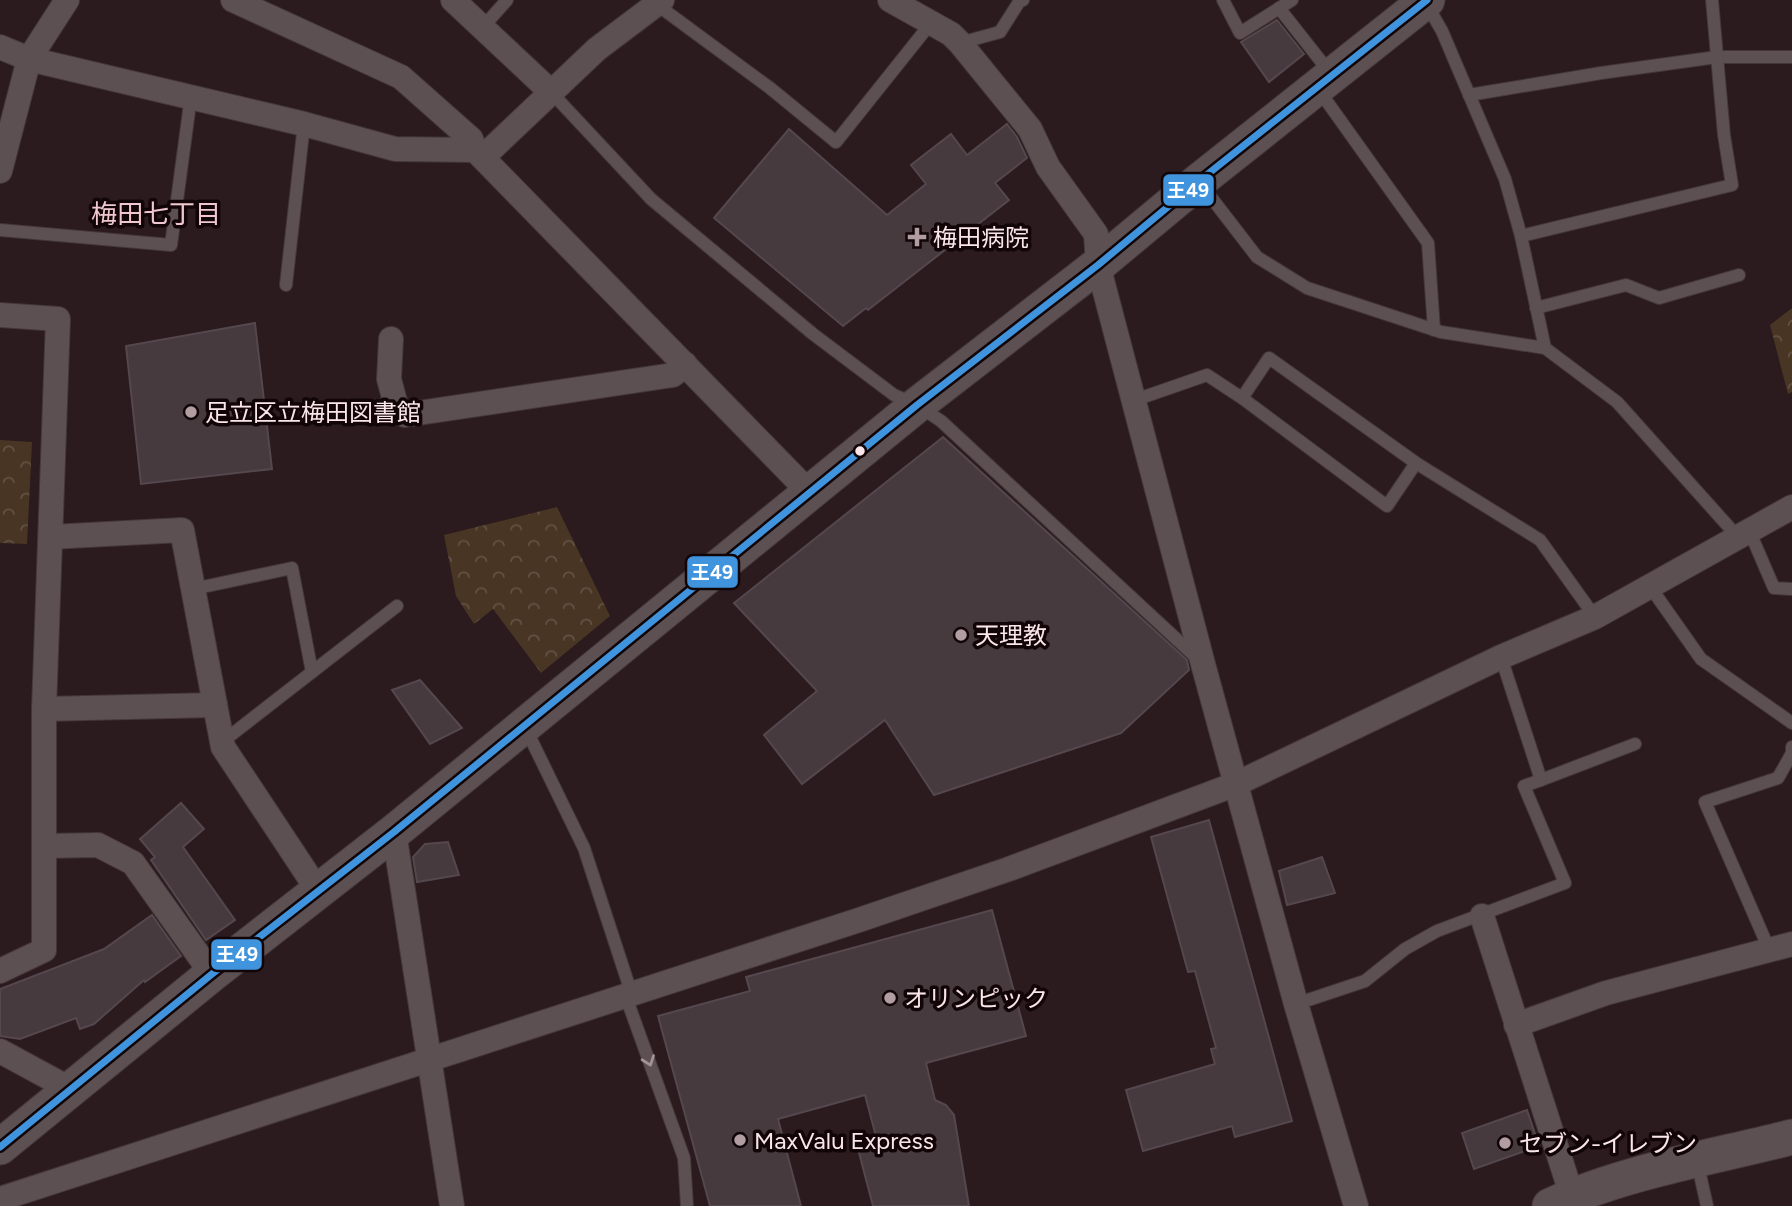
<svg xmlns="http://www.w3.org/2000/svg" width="1792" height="1206" font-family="Figtree,'Noto Sans JP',sans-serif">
	<defs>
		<pattern id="park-crowns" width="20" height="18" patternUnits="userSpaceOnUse" patternTransform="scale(1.75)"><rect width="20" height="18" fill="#483524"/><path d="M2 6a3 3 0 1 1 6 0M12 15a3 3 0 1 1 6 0" fill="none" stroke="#635244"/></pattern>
	</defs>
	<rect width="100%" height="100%" fill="#2b1a1e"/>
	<g fill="url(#park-crowns)">
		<path d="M 1792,308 L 1792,392 L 1788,394 L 1770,325 Z"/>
		<path d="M 0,440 L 32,442 L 27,544 L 0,543 Z"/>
		<path d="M 557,507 L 610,616 L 541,673 L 493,609 L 474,624 L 456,596 L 444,535 Z"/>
	</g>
	<g fill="#473a3f" stroke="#54474d" stroke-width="2">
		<path d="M 1277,20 L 1304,54 L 1269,82 L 1241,42 Z"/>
		<path d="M 1007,124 L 1017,137 L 1027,158 L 995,183 L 1009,200 L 868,310 L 866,308 L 843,326 L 714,218 L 789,129 L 887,215 L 926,184 L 911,165 L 951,134 L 967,155 Z"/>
		<path d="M 255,323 L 272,469 L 141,484 L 126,346 Z"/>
		<path d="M 943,437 L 1187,660 L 1189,670 L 1121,733 L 934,795 L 885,720 L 802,784 L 764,735 L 817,691 L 734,603 Z"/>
		<path d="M 420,680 L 462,728 L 430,744 L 392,690 Z"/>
		<path d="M 181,803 L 204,829 L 183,847 L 235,920 L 206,940 L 151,860 L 155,857 L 140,839 Z"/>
		<path d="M 1209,820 L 1292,1121 L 1235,1137 L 1232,1126 L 1143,1151 L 1126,1090 L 1215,1064 L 1211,1049 L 1216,1048 L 1195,971 L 1188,972 L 1151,837 Z"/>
		<path d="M 448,842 L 459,875 L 417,882 L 413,857 L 425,844 Z"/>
		<path d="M 1322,857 L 1335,893 L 1287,905 L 1279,871 Z"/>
		<path d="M 992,910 L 1026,1036 L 926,1063 L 935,1100 L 946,1105 L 954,1115 L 969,1206 L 873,1206 L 858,1149 L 878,1144 L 865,1095 L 778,1119 L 801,1206 L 710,1206 L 658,1016 L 750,991 L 746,977 Z"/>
		<path d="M 152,915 L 181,956 L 145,982 L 144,980 L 94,1024 L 80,1029 L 76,1018 L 20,1039 L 0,1036 L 0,989 L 104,949 Z"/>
		<path d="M 1527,1110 L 1539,1146 L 1474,1169 L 1462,1133 Z"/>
	</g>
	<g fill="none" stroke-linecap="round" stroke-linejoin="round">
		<g stroke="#44363a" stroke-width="14">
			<g id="lane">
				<path d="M 1223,0 L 1240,33 L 1292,0"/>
				<path d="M 656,4 L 770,88 L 836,142 L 931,23"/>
				<path d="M 1427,5 L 1442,31 L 1505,179 L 1521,236 L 1545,348 L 1617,402 L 1737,536"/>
				<path d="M 1279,8 L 1331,74"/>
				<path d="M 482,28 L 507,0"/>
				<path d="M 960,43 L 1000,32 L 1019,2 L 1023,0"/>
				<path d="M 1318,89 L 1428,243 L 1434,330"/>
				<path d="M 550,91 L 651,199 L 813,334 L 894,395 L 917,405 L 941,421 L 1198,659"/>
				<path d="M 1469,95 L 1601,73 L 1717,57 L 1792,57"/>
				<path d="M 1200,183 L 1257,257 L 1307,288 L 1441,332 L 1545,348"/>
				<path d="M 0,230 L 171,245 L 191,96"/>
				<path d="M 1521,236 L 1732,185 L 1724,135 L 1712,0"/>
				<path d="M 286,285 L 304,124"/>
				<path d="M 1536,308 L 1626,285 L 1659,298 L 1739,275"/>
				<path d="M 1242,398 L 1269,358 L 1416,463 L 1540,540 L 1595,617"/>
				<path d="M 1135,400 L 1207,375 L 1242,398 L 1387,506 L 1416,463"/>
				<path d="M 1749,530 L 1774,588 L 1792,589"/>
				<path d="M 1651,588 L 1701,659 L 1792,723"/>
				<path d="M 193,589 L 292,568 L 312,672"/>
				<path d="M 525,727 L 584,848 L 632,995"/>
				<path d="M 222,742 L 397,606"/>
				<path d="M 1541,780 L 1635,744"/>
				<path d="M 1769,949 L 1705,802 L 1778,778 L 1792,753 L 1792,747"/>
				<path d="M 626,997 L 684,1158 L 687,1206"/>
				<path d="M 1296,1004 L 1365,981 L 1405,949 L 1437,931 L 1565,883 L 1524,786 L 1541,780 L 1501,657"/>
				<path d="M 1697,1161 L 1707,1206"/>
			</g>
		</g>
		<g stroke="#44363a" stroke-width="26">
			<g id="street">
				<path d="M 233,0 L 401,77 L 471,139 L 475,150 L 810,493"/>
				<path d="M 453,0 L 550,91"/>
				<path d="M 890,0 L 951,34 L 960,43 L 1030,129 L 1048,167 L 1096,234 L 1098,265 L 1203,664 L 1296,1004 L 1356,1206"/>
				<path d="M 0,47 L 29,59 L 304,124 L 395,149 L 475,150"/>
				<path d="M 483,157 L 597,49 L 662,0"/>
				<path d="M 0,171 L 29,59 L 67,0"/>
				<path d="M 0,315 L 58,319 L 44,709 L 44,950 L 0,971"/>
				<path d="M 391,339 L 389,379 L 397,409 L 405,415 L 673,375 L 685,364"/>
				<path d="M 51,537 L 182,530 L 223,747 L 319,892"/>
				<path d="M 44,709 L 215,705"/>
				<path d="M 394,832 L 452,1206"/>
				<path d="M 45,846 L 98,845 L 133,863 L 212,974"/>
				<path d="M 1482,916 L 1572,1196"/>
				<path d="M 1516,1025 L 1606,993 L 1792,944"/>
				<path d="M 0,1051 L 72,1090"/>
				<path d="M 0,1199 L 859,920 L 1009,869 L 1236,784 L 1501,657 L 1595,617 L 1792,507"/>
			</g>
		</g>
		<g stroke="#44363a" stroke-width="37">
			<g id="secondary">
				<path d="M 0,1147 L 212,974 L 394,832 L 917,405 L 1098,265 L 1199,181 L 1427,0"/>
				<path d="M 1550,1206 C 1622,1172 1714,1157 1792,1137"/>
			</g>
		</g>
		<use href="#lane" stroke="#5c5052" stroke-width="12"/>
		<use href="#street" stroke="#5c5052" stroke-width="24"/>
		<use href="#secondary" stroke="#5c5052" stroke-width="35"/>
		<g stroke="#110507" stroke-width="12">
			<path id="bus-1" d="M 0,1147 L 212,974 L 394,832 L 917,405 L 1098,265 L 1199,181 L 1427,0"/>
		</g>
		<use href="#bus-1" stroke="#4094de" stroke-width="7"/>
	</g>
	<defs><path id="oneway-chevron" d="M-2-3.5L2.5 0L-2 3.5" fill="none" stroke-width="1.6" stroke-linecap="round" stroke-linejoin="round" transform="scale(1.75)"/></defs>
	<use stroke="#a39396" href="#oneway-chevron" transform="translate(649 1061) rotate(70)"/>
	<g fill="#b29ea2" stroke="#110507" stroke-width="2.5">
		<path d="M913.5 226.5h7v7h7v7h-7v7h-7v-7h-7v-7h7z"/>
		<circle cx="191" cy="412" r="7"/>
		<circle cx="961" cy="635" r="7"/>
		<circle cx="890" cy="998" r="7"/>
		<circle cx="740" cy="1140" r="7"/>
		<circle cx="1505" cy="1143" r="7"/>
	</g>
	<circle fill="#fae5e9" stroke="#110507" stroke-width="2.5" cx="860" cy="451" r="6"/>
	<g text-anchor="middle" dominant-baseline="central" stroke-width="7" stroke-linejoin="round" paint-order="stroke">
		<g font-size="24" fill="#fae5e9" stroke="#110507" text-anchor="start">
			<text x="933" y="237">梅田病院</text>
			<text x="205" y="412">足立区立梅田図書館</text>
			<text x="975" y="635">天理教</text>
			<text x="904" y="998">オリンピック</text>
			<text x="754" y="1140">MaxValu Express</text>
			<text x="1519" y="1143">セブン-イレブン</text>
		</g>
		<g font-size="26" fill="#efc7ce" stroke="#110507">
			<text x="156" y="214">梅田七丁目</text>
		</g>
	</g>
	<g stroke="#110507" stroke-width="2.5">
		<rect x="1162" y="173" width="53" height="34" rx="7" fill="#4094de"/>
		<rect x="686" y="555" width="53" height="34" rx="7" fill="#4094de"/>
		<rect x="210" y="938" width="53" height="33" rx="7" fill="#4094de"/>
	</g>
	<g font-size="19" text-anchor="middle" font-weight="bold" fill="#fff">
		<text x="1188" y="197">王49</text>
		<text x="712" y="579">王49</text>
		<text x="237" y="961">王49</text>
	</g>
</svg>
